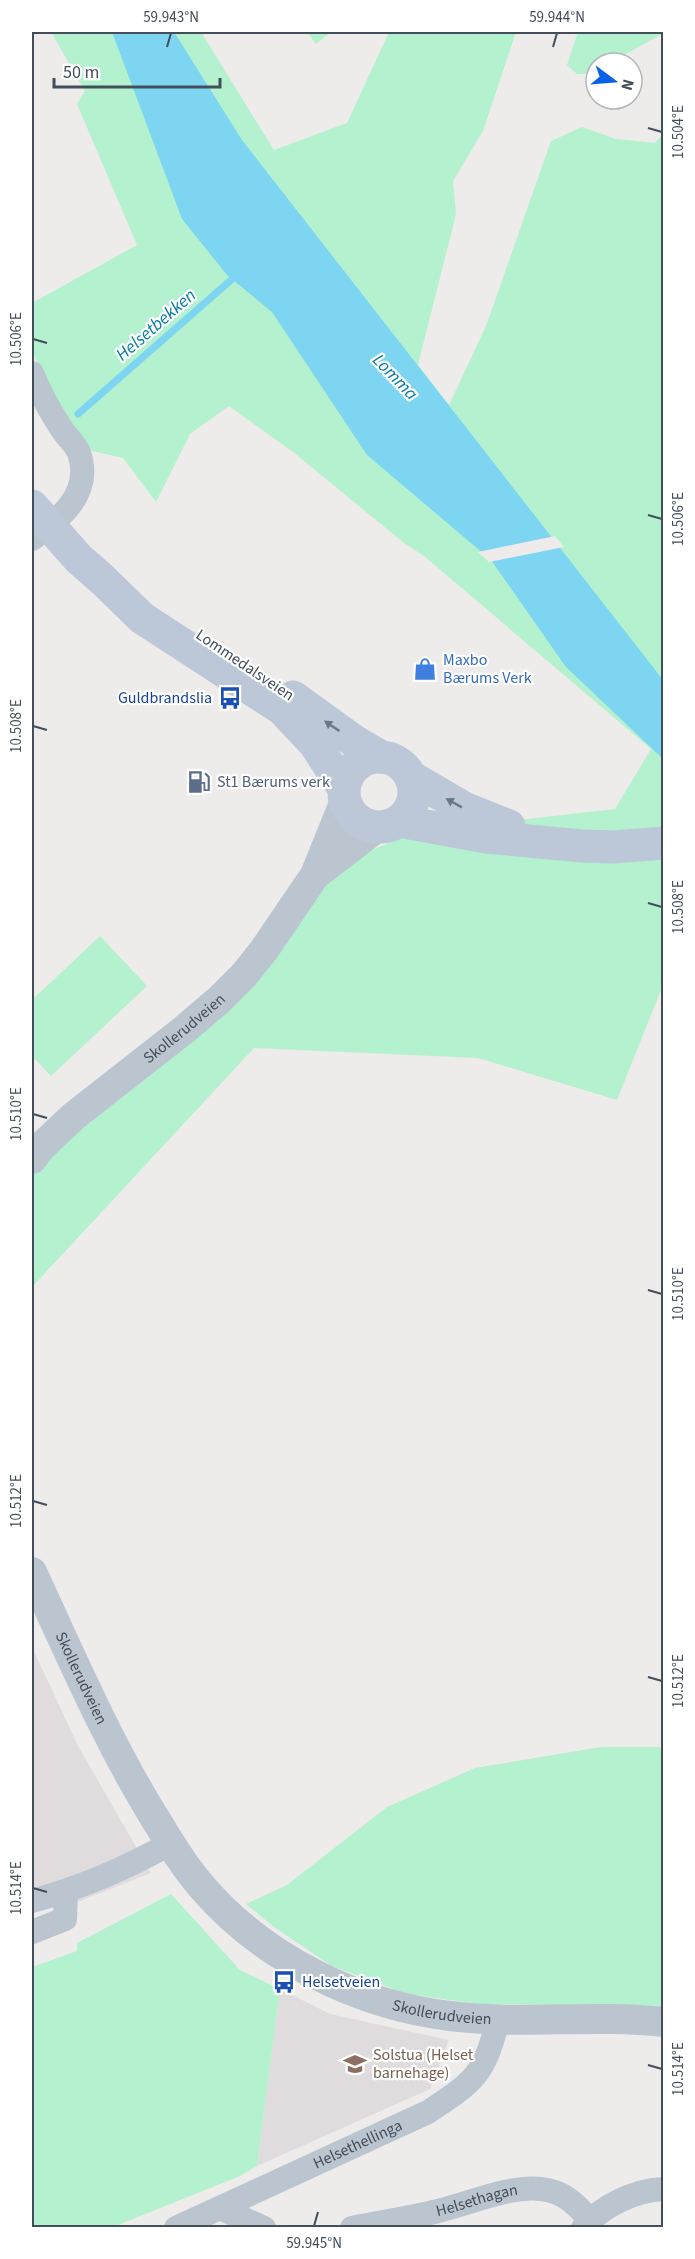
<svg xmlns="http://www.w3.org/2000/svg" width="695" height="2259" font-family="'Source Sans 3',sans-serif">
	<rect width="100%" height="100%" fill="#eeebeb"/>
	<g fill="#e0dcdd">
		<path d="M 32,1647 L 78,1746 L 151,1873 L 65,1907 L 32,1889 Z"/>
		<path d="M 280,1989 L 330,2014 L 449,2040 L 430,2089 L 257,2166 Z"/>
	</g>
	<g fill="#b4f1ce">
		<path d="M 51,32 L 201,32 L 274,150 L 347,123 L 389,32 L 516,32 L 483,131 L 453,181 L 456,214 L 418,365 L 449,405 L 486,326 L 551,141 L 582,127 L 616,139 L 655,143 L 663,134 L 663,985 L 617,1100 L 478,1058 L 254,1048 L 32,1287 L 32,1161 L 264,950 L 315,875 L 414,832 L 615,809 L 651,749 L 424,556 L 404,543 L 293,452 L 229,406 L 190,434 L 156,502 L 123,458 L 84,449 L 41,373 L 32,348 L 32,303 L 137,245 L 77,104 L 85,91 Z"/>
		<path d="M 307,32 L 331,32 L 316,44 Z"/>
		<path d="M 578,32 L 663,32 L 664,33 L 610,63 L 596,63 L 596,71 L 591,74 L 577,74 L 567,65 Z"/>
		<path d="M 100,936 L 147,986 L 51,1076 L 32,1056 L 32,1000 Z"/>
		<path d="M 601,1747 L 659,1747 L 663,1750 L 663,2008 L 576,2005 L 480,2004 L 407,1994 L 332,1966 L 274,1927 L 246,1904 L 287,1885 L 387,1807 L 475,1768 Z"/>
		<path d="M 171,1894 L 240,1970 L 280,1989 L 257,2166 L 240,2176 L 113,2227 L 32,2227 L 32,1967 L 77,1951 L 77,1943 Z"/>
	</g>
	<path fill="#7dd5f2" d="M 112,32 L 174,32 L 242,140 L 663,680 L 663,759 L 566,667 L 491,560 L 367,455 L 272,312 L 227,275 L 182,219 Z"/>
	<path fill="#eeebeb" d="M 555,536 L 564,547 L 489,562 L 478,552 Z"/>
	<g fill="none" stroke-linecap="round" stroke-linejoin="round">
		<path stroke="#7dd5f2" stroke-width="7" d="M 78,414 L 239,273"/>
		<g stroke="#bac5cf" stroke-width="24">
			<path d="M 32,373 C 40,393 51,413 63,431 C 68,438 76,445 79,453 C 93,493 60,519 32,539"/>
			<path d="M 32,1901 C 80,1888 127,1868 171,1843"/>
			<path d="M 32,1932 L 65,1919 L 66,1891"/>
			<path d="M 220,2208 L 264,2228"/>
			<path id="s1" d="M 176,2228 L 428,2112 C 475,2081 484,2075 498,2020"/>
			<path id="s2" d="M 352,2228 C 381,2222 410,2218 438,2211 C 468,2204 511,2185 541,2189 C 563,2191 576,2204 590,2220"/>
			<path d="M 583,2228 C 602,2206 635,2190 664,2189"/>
		</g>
		<g stroke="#bac5cf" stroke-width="30">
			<path d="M 315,875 L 376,828"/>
			<path id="s3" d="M 32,1159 L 41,1147 L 74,1116 L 185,1029 L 219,1000 L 244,975 L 264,950 L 315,875 L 344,803"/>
			<path id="s4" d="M 32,1572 C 71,1656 107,1741 156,1820 C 170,1843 184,1866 202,1887 C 263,1958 358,2005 450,2016 C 521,2025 593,2014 664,2022"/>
		</g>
		<g stroke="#bcc7d7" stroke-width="33">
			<path d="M 32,506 L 79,559 L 103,580 L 142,618 L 282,709 L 315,744 L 343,787"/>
			<path d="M 293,697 L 354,741 L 381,757"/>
			<circle cx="379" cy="792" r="35"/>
			<path d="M 411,777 L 464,808 L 509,826"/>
			<path d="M 399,821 L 486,837 L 582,846 L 613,847 L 664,843"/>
		</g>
	</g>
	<defs><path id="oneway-solid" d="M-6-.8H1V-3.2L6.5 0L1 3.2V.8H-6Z" transform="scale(1.5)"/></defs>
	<g fill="#6d7886">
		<use href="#oneway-solid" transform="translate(332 726) rotate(-146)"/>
		<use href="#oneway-solid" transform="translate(454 803) rotate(-151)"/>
	</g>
	<path fill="none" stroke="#424e5a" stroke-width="2" d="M 167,47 L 171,33M 553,47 L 557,33M 648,128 L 662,132M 33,339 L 47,343M 648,515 L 662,519M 33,726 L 47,730M 648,903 L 662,907M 33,1114 L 47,1118M 648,1290 L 662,1294M 33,1501 L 47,1505M 648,1677 L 662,1681M 33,1888 L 47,1892M 648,2065 L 662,2069M 314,2226 L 318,2212"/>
	<defs>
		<g id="shop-bare" transform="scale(1.8)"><path d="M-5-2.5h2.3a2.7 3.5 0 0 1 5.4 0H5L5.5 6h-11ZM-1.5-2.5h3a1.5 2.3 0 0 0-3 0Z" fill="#3f7fe0" stroke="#fff" stroke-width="2.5" paint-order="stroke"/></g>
		<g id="bus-bare" transform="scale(1.8)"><path d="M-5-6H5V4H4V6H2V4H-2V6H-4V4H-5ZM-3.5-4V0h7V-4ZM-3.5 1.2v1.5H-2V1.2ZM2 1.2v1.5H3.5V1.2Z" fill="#1a4fb4" stroke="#fff" stroke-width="2.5" paint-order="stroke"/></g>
		<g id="fuel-bare" transform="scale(1.8)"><path d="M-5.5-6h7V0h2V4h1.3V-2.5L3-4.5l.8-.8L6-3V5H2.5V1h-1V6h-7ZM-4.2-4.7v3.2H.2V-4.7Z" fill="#5c6f8a" stroke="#fff" stroke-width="2.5" paint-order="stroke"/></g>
		<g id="school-bare" transform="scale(1.8)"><path d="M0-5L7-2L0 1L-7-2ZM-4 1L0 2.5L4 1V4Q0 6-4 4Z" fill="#8d6e63" stroke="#fff" stroke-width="2.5" paint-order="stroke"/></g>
	</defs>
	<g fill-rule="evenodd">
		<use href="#shop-bare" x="425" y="669"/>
		<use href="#bus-bare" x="230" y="698"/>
		<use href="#fuel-bare" x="199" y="782"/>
		<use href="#bus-bare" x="284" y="1982"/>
		<use href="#school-bare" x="355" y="2064"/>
	</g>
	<g text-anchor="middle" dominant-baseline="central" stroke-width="4.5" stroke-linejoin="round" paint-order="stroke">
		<g font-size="16" fill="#366cbe" stroke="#fff" text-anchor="start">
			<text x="443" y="660">Maxbo<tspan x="443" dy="18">Bærums Verk</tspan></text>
		</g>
		<g font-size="16" fill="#424e5a" stroke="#fff">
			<text transform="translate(245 665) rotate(34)">Lommedalsveien</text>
			<text stroke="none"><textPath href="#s3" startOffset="201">Skollerudveien</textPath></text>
			<text stroke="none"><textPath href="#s4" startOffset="117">Skollerudveien</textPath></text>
			<text stroke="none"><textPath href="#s4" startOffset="636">Skollerudveien</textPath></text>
			<text stroke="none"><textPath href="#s1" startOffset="200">Helsethellinga</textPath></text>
			<text stroke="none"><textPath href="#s2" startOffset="128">Helsethagan</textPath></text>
		</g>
		<g font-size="16" fill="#164399" stroke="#fff" text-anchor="end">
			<text x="212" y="698">Guldbrandslia</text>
			<text x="302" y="1982" text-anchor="start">Helsetveien</text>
		</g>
		<g font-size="16" fill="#4e5e75" stroke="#fff" text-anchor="start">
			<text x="217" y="782">St1 Bærums verk</text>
		</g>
		<g font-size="16" fill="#785e54" stroke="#fff" text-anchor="start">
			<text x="373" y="2055">Solstua (Helset<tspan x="373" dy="18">barnehage)</tspan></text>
		</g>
		<g font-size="18" font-style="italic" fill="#037ca6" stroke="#fff">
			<text transform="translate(156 325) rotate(-41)">Helsetbekken</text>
			<text transform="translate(395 377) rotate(46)">Lomma</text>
		</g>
	</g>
	<rect width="695" height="2259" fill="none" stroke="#ffffff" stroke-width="66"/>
	<g transform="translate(614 81) rotate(106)"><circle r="28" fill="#ffffff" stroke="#b3b8bd" stroke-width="1.5"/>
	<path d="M0-4.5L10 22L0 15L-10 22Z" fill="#0b62e8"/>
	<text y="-9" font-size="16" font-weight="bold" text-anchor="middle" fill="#424e5a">N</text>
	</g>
	<path d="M54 78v9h166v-9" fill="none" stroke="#424e5a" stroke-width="3"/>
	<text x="63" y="78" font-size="18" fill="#424e5a" stroke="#ffffff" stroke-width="4.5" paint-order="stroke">50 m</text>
	<rect x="33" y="33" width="629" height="2193" fill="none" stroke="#424e5a" stroke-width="2"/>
	<g font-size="15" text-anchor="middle" fill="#424e5a">
		<text x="171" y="22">59.943°N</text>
		<text x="557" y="22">59.944°N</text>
		<text transform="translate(678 132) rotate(-90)" y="5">10.504°E</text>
		<text transform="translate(16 339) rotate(-90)" y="5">10.506°E</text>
		<text transform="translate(678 519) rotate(-90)" y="5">10.506°E</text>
		<text transform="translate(16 726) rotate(-90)" y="5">10.508°E</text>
		<text transform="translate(678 907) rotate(-90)" y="5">10.508°E</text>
		<text transform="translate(16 1114) rotate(-90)" y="5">10.510°E</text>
		<text transform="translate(678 1294) rotate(-90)" y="5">10.510°E</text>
		<text transform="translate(16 1501) rotate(-90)" y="5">10.512°E</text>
		<text transform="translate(678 1681) rotate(-90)" y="5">10.512°E</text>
		<text transform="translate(16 1888) rotate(-90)" y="5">10.514°E</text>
		<text transform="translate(678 2069) rotate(-90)" y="5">10.514°E</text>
		<text x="314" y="2248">59.945°N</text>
	</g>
</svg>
